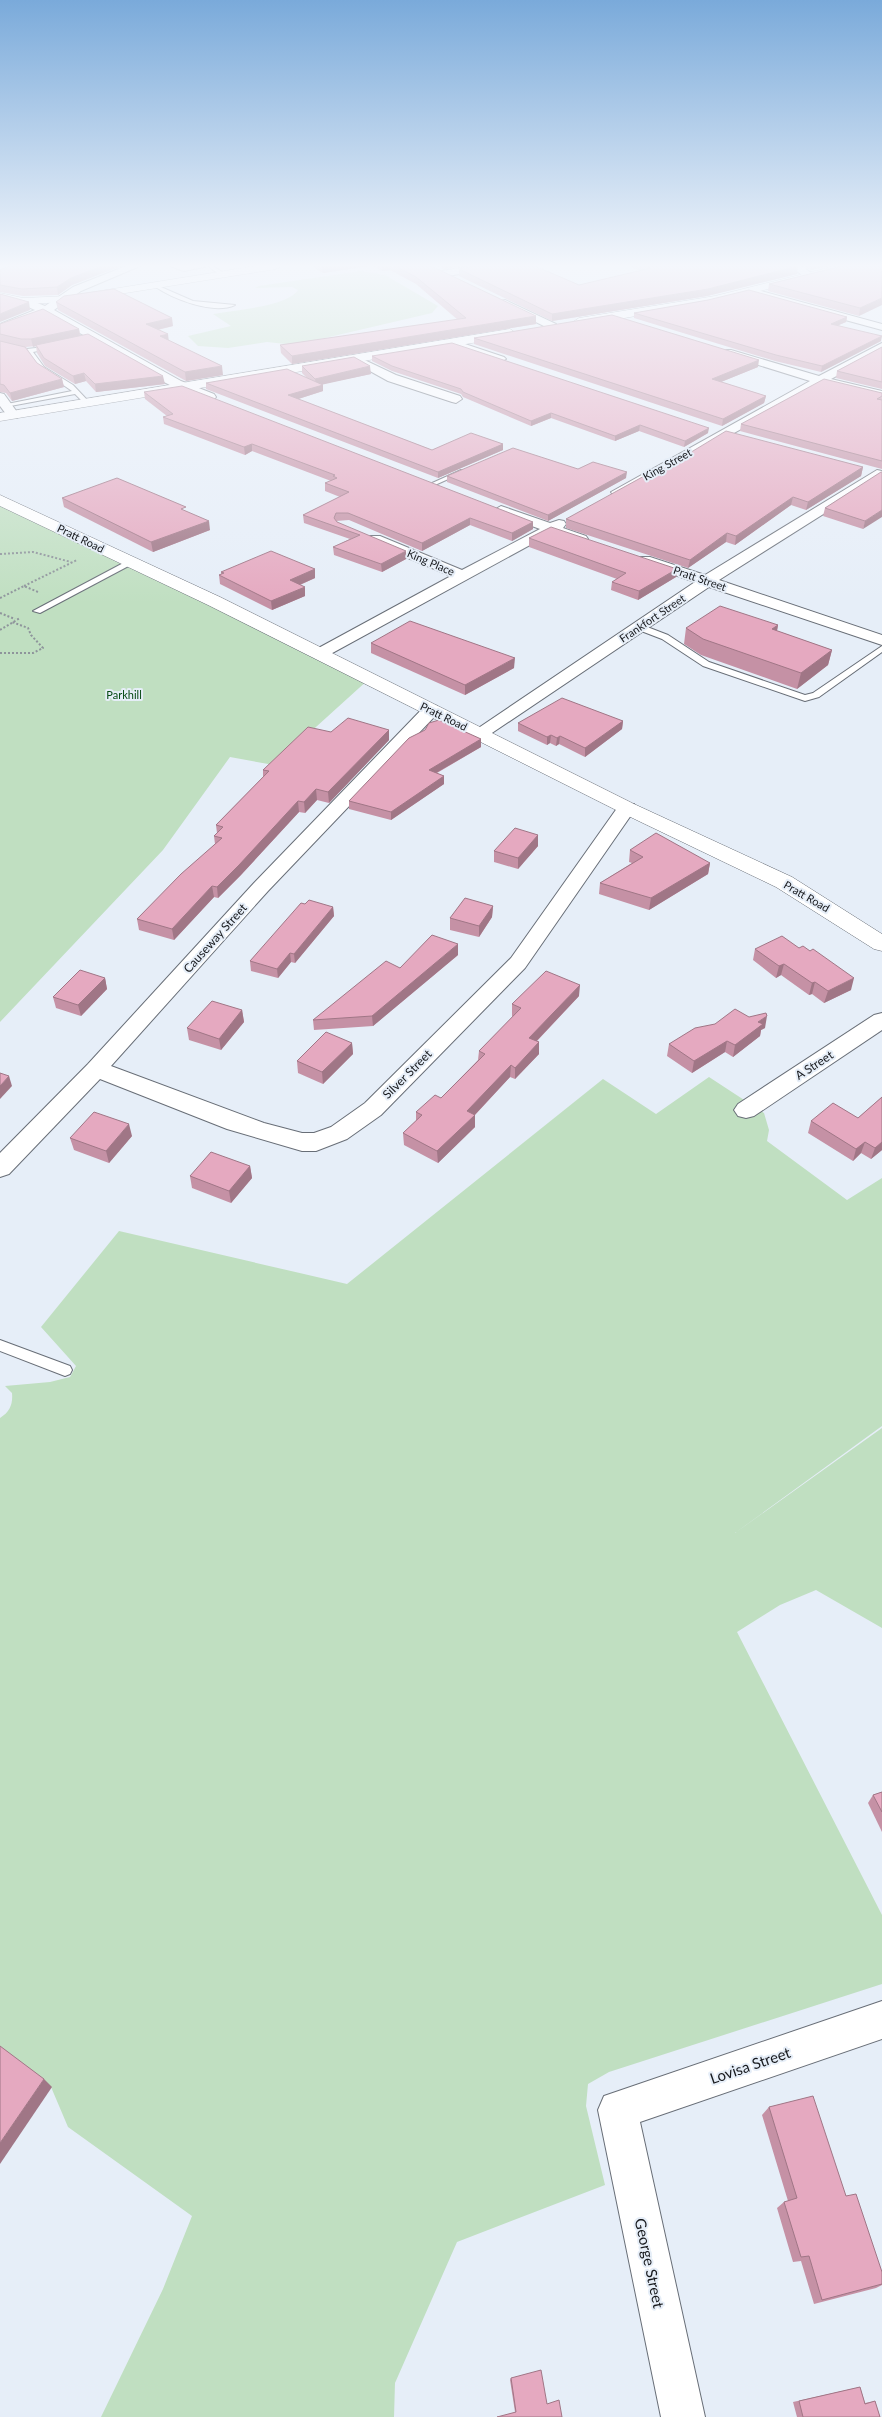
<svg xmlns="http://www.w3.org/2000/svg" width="882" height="2417" font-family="Lato,sans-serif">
	<rect width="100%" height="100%" fill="#e6eef8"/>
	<g fill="#c0dfc1">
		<path d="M 361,271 L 385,275 L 438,306 L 432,313 L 295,345 L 267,342 L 228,348 L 198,346 L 188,336 L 231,326 L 213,314 C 233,310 287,307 298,290 L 292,287 L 255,288 L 259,286 Z"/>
		<path d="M 0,500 L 369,679 L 306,736 L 279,766 L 230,757 L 163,850 L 0,1022 Z"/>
		<path d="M 709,1077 L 764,1113 L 769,1130 L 767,1141 L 847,1200 L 882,1178 L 882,1426 L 735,1533 L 882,1428 L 882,1628 L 816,1590 L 780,1605 L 737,1632 L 882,1915 L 882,1984 L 609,2072 L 588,2084 L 586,2106 L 605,2185 L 457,2242 L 395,2383 L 394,2417 L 101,2417 L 163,2289 L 192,2216 L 68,2127 L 51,2087 L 0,2048 L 0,1418 C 10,1412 13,1404 12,1393 L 5,1386 L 50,1382 L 70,1377 L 76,1366 L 41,1327 L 119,1231 L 347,1284 L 603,1079 L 656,1114 Z"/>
	</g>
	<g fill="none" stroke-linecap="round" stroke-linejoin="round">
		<g stroke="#686e77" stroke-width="2">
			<g id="service">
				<path d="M 170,266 L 213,266 L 225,274 L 220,275 L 208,266 L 184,271 Z"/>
				<path d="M 154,284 L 193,301 L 235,305 C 213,315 173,299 154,286 Z"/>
				<path d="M 0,343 L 27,349 L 53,346 L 53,348 L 33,352 L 44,367 L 73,385 L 90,403 L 85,404 L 75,394 L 5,407 L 7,404 L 72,391 L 40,369 L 28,353 L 0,347 Z"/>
				<path d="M 461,470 L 466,471 L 435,485 L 430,484 Z"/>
				<path d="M 129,560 L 136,562 L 40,613 L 33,611 Z"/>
				<path d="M 636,625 L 642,625 L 668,635 L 709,662 L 805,695 L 813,693 L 882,646 L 882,652 L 819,697 L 805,701 L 703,666 L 662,639 L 636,629 Z"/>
				<path d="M 0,1340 L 70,1366 L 72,1370 L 70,1374 L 65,1376 L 0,1351 Z"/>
			</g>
		</g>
		<g stroke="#686e77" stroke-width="2">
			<g id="minor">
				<path d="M 126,266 L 140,266 L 81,291 L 54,310 L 181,381 L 214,394 L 216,397 L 214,400 C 190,406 76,327 45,314 L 0,331 L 0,324 L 35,310 L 19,303 L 19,299 L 27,299 L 45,306 L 73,287 Z"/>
				<path d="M 472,266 L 494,266 L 489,269 L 442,277 L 437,274 L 442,271 Z"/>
				<path d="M 790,266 L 802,266 L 815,276 L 814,278 L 806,278 Z"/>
				<path d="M 750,288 L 882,324 L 882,330 L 746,293 L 746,289 Z"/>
				<path d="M 505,300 L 556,324 L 557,326 L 552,329 L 548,328 L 501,305 L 501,301 Z"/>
				<path d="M 450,339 L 504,357 L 506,359 L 500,362 L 446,344 L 444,342 Z"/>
				<path d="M 882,343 L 882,351 L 831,379 L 882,391 L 882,399 L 822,384 L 623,495 L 613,495 L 611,492 L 810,381 L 723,354 L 723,350 L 731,350 L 819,376 Z"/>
				<path d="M 354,355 L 396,375 L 460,396 L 462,399 L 456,403 L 452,402 L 388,381 L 350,360 L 348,358 Z"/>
				<path d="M 0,393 L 4,394 L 17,412 L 19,415 L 17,418 L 9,418 L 0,406 Z"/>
				<path d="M 877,470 L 882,471 L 882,477 L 719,580 L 882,635 L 882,645 L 709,587 L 486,737 L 474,737 L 471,733 L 695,582 L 640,563 L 638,560 L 640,557 L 650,557 L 705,575 Z"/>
				<path d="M 501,506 L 550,523 L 559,520 L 564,521 L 566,524 L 563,528 L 586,536 L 588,539 L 581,543 L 552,533 L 325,657 L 313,657 L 311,654 L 313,651 L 451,576 L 370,542 L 368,539 L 370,536 L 380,536 L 462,570 L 540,529 L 496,513 L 494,510 Z"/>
				<path d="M 431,705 L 437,706 L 440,710 L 437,714 L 268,891 L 111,1066 L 264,1123 L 302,1133 L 314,1133 L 331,1127 L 365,1103 L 511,958 L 620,804 L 634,804 L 636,808 L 525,968 L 381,1115 L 347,1139 L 316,1151 L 302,1151 L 227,1129 L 100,1079 L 9,1174 L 0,1177 L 0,1153 L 88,1064 L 254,883 L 425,706 Z"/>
				<path d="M 882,1013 L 882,1030 L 754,1116 L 746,1118 L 738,1116 L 734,1110 L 738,1104 L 874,1015 Z"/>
				<path d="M 882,2001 L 882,2039 L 640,2122 L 705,2417 L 661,2417 L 598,2110 L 604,2096 Z"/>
			</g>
		</g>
		<g stroke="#686e77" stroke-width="1">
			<g id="tertiary">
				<path d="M 256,266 L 282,266 L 276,269 L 69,302 L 23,304 L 0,299 L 0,293 L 23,298 L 69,296 Z"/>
				<path d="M 836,266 L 855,266 L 853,268 L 715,302 L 579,326 L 573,322 L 579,318 L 715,296 Z"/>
				<path d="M 510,329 L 516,333 L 514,336 L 0,421 L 0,413 Z"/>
				<path d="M 0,495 L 220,597 L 634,804 L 792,877 L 882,934 L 882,951 L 874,949 L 776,887 L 620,812 L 208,605 L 0,506 Z"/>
			</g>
		</g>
		<g stroke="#8e949b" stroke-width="2" stroke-dasharray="2 2" stroke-linecap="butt">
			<path d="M 0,554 L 33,552 L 71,562"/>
			<path d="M 24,586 L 77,560"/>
			<path d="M 0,598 L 24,586 L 38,592"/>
			<path d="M 0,613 L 15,619"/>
			<path d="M 0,630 L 20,618"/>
			<path d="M 0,653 L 33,653 L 43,648 L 31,635 L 28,628 L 12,622"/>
		</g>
		<use href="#service" fill="#fff" fill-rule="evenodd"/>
		<use href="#minor" fill="#fff" fill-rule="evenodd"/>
		<use href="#tertiary" fill="#fff" fill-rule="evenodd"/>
	</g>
	<g fill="#c591a5">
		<path d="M 10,266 L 121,266 L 72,285 L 58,295 L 23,296 L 0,292 L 0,270 Z"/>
		<path d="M 311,266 L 369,266 L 323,273 Z"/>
		<path d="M 374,266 L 431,266 L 536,324 L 292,364 L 281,353 L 280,345 L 458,320 L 416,284 L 390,270 L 382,271 Z"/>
		<path d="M 438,266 L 462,266 L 444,269 Z"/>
		<path d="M 630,266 L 797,266 L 797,274 L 707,296 L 552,321 L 459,276 L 459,269 L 579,285 L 641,271 Z"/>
		<path d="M 804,266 L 829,266 L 811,270 Z"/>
		<path d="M 882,266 L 859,316 L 768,291 L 769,284 Z"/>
		<path d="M 708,300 L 847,317 L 846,322 L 838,325 L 881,341 L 821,372 L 775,361 L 634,318 L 634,313 Z"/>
		<path d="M 56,302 L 173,326 L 158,330 L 169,341 L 223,375 L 186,381 L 58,310 Z"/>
		<path d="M 0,324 L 79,329 L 80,335 L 165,384 L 96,392 L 86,381 L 75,384 L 45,366 L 37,353 L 36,346 L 26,347 L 37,363 L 62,379 L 64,387 L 12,401 L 6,393 L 0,392 Z"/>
		<path d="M 474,338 L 758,367 L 721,382 L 766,396 L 764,403 L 722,426 L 474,344 Z"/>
		<path d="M 882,347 L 882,389 L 836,378 L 837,371 Z"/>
		<path d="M 372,356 L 708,433 L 684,447 L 639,431 L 615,441 L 551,418 L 531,426 L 463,397 L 461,394 L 392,371 L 372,361 Z"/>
		<path d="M 302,366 L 371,374 L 322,384 L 323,385 L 323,391 L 298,399 L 432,450 L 503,444 L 503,450 L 438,478 L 206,389 L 206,383 L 308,379 L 302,373 Z"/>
		<path d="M 144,392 L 533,522 L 533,529 L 512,541 L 470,525 L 422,551 L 349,520 L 336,521 L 406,559 L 382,572 L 334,555 L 333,547 L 350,539 L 304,523 L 303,515 L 340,497 L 325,491 L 325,483 L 331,481 L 252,451 L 245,455 L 164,424 L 163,417 L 167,416 L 145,399 Z"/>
		<path d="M 882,393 L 882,469 L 740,431 L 741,424 Z"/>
		<path d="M 863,467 L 861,476 L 806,510 L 791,505 L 735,545 L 726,542 L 688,568 L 566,528 L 566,519 L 650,477 Z"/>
		<path d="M 578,469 L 626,478 L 548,521 L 447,482 L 447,476 Z"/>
		<path d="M 882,472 L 863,529 L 823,516 L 825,508 Z"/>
		<path d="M 62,498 L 186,511 L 210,530 L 153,552 L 64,507 Z"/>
		<path d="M 529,538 L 676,577 L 638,600 L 611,590 L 612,582 L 617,579 L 529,547 Z"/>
		<path d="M 315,569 L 315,578 L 300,585 L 305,596 L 272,610 L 220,584 L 219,575 L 221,574 L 221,572 Z"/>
		<path d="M 778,625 L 777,631 L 832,650 L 828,665 L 797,689 L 701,655 L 684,644 L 686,628 Z"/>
		<path d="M 371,643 L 514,668 L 465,695 L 371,653 Z"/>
		<path d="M 623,721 L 622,729 L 585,757 L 559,744 L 556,746 L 550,743 L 547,745 L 518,731 L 518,723 Z"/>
		<path d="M 331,732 L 389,740 L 329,803 L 317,800 L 305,813 L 299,812 L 240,876 L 218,898 L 214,897 L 174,940 L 139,930 L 137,919 L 215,844 L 214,836 L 217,833 L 216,825 L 263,777 L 263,770 Z"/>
		<path d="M 481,739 L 481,747 L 437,773 L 444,776 L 444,784 L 391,820 L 349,809 L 349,801 Z"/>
		<path d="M 538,835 L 538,846 L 518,869 L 494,862 L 494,851 Z"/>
		<path d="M 630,850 L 710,863 L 708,874 L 649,910 L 599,894 L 600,883 L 632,863 L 629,862 Z"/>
		<path d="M 305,904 L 333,907 L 334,916 L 295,963 L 291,962 L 278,978 L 251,971 L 250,961 Z"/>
		<path d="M 493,906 L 492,917 L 479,937 L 450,930 L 450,918 Z"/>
		<path d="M 755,949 L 851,990 L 824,1003 L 812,994 L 809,995 L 781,975 L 776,978 L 753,960 Z"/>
		<path d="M 458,955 L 373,1026 L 314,1030 L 313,1020 L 400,968 Z"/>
		<path d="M 105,978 L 107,989 L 81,1016 L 56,1008 L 53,997 Z"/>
		<path d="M 579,996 L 537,1041 L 539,1042 L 539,1054 L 515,1079 L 510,1077 L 475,1115 L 475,1127 L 438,1163 L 404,1145 L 403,1133 L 416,1121 L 416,1112 L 441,1098 L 478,1060 L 479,1051 L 513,1017 L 512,1016 L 512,1004 Z"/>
		<path d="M 242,1010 L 244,1022 L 221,1050 L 189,1040 L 187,1028 Z"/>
		<path d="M 765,1028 L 761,1030 L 760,1036 L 733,1057 L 725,1052 L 692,1073 L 667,1056 L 669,1044 Z"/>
		<path d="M 352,1043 L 353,1054 L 323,1084 L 298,1073 L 297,1061 Z"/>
		<path d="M 882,1097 L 882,1150 L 871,1159 L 861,1153 L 853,1161 L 808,1133 L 811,1121 L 858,1118 Z"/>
		<path d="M 132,1136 L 109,1163 L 74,1150 L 70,1138 Z"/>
		<path d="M 250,1166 L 252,1178 L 231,1203 L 192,1188 L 190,1176 Z"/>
		<path d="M 882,1792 L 882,1832 L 868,1803 L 873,1795 Z"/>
		<path d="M 769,2107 L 846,2196 L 882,2272 L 882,2285 L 876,2288 L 814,2304 L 801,2261 L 793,2262 L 777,2208 L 784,2202 L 788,2201 L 762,2115 Z"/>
		<path d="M 511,2378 L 547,2404 L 515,2412 L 510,2380 Z"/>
		<path d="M 860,2387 L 865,2403 L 875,2401 L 880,2417 L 797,2417 L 793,2402 Z"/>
	</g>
	<g fill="#a07686">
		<path d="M 102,266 L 121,266 L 72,285 L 58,295 L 57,287 L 71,278 Z"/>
		<path d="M 322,266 L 369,266 L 323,273 Z"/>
		<path d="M 382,266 L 390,266 L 390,270 L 382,271 Z"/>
		<path d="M 444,266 L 462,266 L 444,269 Z"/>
		<path d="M 798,266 L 797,274 L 707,296 L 552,321 L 552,314 Z"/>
		<path d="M 811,266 L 829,266 L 811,270 Z"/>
		<path d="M 882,298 L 882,305 L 859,316 L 860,308 Z"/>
		<path d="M 29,302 L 30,310 L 0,322 L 0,314 Z"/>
		<path d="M 536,316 L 536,324 L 292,364 L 292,356 Z"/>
		<path d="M 847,317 L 846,322 L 830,329 L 831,324 Z"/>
		<path d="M 172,318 L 173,326 L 147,332 L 146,324 Z"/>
		<path d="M 79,329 L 80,336 L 33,347 L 31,339 Z"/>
		<path d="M 168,334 L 169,343 L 160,336 Z"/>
		<path d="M 882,336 L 881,341 L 821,372 L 822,366 Z"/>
		<path d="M 759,360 L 758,367 L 711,386 L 712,379 Z"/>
		<path d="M 222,366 L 223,375 L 186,381 L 185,372 Z"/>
		<path d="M 370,366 L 371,374 L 316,386 L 315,379 Z"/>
		<path d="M 84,373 L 86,381 L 75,384 L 73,376 Z"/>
		<path d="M 163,376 L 165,384 L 96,392 L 95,384 Z"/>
		<path d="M 62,379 L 64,387 L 12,401 L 10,393 Z"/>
		<path d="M 323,385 L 323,391 L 289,402 L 288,395 Z"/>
		<path d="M 766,396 L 764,403 L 722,426 L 723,419 Z"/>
		<path d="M 551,413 L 551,418 L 531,426 L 531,421 Z"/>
		<path d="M 640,425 L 639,431 L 615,441 L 615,436 Z"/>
		<path d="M 709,428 L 708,433 L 684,447 L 685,441 Z"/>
		<path d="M 252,444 L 252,451 L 245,455 L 244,447 Z"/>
		<path d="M 503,444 L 503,450 L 438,478 L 438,472 Z"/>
		<path d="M 863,467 L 861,476 L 806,510 L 808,502 Z"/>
		<path d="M 627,472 L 626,478 L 548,521 L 548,515 Z"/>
		<path d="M 793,497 L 791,505 L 735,545 L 736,536 Z"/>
		<path d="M 882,510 L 882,517 L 863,529 L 865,521 Z"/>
		<path d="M 470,518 L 470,525 L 422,551 L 422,543 Z"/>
		<path d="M 209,521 L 210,530 L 153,552 L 151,542 Z"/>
		<path d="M 533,522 L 533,529 L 512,541 L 512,533 Z"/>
		<path d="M 727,533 L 726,542 L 688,568 L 690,560 Z"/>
		<path d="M 406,551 L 406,559 L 382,572 L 381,564 Z"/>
		<path d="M 315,569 L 315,578 L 290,589 L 290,580 Z"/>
		<path d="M 677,569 L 676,577 L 638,600 L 639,591 Z"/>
		<path d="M 305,587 L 305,596 L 272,610 L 271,601 Z"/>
		<path d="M 778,625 L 775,641 L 772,629 Z"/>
		<path d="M 832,650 L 828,665 L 797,689 L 801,673 Z"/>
		<path d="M 515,658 L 514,668 L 465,695 L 465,685 Z"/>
		<path d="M 623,721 L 622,729 L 585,757 L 585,748 Z"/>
		<path d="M 389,730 L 389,740 L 329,803 L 328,792 Z"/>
		<path d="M 551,735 L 550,743 L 547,745 L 547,737 Z"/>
		<path d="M 560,736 L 559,744 L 556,746 L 557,738 Z"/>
		<path d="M 481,739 L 481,747 L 429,777 L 429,770 Z"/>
		<path d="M 444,776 L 444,784 L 391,820 L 391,812 Z"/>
		<path d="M 316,789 L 317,800 L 305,813 L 304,802 Z"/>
		<path d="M 298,801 L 299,812 L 240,876 L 218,898 L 217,887 Z"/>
		<path d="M 538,835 L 538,846 L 518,869 L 518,858 Z"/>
		<path d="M 710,863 L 708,874 L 649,910 L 651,898 Z"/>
		<path d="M 212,886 L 214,897 L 174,940 L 172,929 Z"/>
		<path d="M 493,906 L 492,917 L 479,937 L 479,926 Z"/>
		<path d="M 333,907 L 334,916 L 295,963 L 294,954 Z"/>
		<path d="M 458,944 L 458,955 L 373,1026 L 372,1016 Z"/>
		<path d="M 290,953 L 291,962 L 278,978 L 277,969 Z"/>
		<path d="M 784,964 L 781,975 L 776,978 L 779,966 Z"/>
		<path d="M 105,978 L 107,989 L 81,1016 L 78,1005 Z"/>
		<path d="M 854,978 L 851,990 L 824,1003 L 828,991 Z"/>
		<path d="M 815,982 L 812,994 L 809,995 L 812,983 Z"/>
		<path d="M 580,985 L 579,996 L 529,1049 L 529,1038 Z"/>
		<path d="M 242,1010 L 244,1022 L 221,1050 L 219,1039 Z"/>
		<path d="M 767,1016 L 765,1028 L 761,1030 L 760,1036 L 733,1057 L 735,1045 L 758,1022 Z"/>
		<path d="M 727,1041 L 725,1052 L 692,1073 L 694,1061 Z"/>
		<path d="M 539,1042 L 539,1054 L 515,1079 L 515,1068 Z"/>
		<path d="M 352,1043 L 353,1054 L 323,1084 L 322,1072 Z"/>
		<path d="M 511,1065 L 510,1077 L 470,1120 L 475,1115 L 475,1127 L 438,1163 L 437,1151 L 467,1111 Z"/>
		<path d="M 9,1076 L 12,1086 L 0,1099 L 0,1086 Z"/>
		<path d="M 129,1124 L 132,1136 L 109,1163 L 106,1151 Z"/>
		<path d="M 865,1142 L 861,1153 L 853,1161 L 856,1149 Z"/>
		<path d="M 882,1142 L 882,1150 L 871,1159 L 875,1148 Z"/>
		<path d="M 250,1166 L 252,1178 L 231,1203 L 229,1191 Z"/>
		<path d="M 44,2079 L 52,2087 L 0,2164 L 0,2143 Z"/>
	</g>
	<g fill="#e5a9c0" stroke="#a07686">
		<path d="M 10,266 L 102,266 L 71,278 L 57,287 L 22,289 L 0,285 L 0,270 Z"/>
		<path d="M 395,266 L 431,266 L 536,316 L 292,356 L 280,345 L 466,318 L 416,277 Z"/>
		<path d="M 476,266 L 535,266 L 579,285 L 651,268 L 646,266 L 798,266 L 708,289 L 552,314 L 459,269 Z"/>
		<path d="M 842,266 L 882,266 L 882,298 L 860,308 L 769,284 Z"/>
		<path d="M 114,289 L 172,318 L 146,324 L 168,334 L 160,336 L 222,366 L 185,372 L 56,302 L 64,296 Z"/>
		<path d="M 749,290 L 847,317 L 831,324 L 882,336 L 822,366 L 776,355 L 634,313 L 708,300 Z"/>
		<path d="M 0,294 L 29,302 L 0,314 Z"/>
		<path d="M 43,309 L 79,329 L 31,339 L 21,339 L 0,334 L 0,324 Z"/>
		<path d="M 612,315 L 759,360 L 712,379 L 766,396 L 723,419 L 474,338 Z"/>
		<path d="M 88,334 L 163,376 L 95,384 L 84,373 L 73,376 L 44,358 L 36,345 Z"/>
		<path d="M 0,341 L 25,347 L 37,363 L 62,379 L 10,393 L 4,385 L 0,384 Z"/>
		<path d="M 452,343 L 709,428 L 685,441 L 640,425 L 615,436 L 551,413 L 531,421 L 463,392 L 461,389 L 392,366 L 372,356 Z"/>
		<path d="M 882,347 L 882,382 L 837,371 Z"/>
		<path d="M 354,357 L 370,366 L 315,379 L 302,366 Z"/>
		<path d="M 287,369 L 323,385 L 288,395 L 432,450 L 471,433 L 503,444 L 438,472 L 206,383 Z"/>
		<path d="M 824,379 L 882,393 L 882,396 L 877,399 L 882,400 L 882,461 L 741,424 Z"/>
		<path d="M 182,386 L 533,522 L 512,533 L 470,518 L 422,543 L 348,513 L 336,513 L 334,518 L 337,522 L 406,551 L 381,564 L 333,547 L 360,535 L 303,515 L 349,492 L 325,483 L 337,478 L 333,476 L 335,475 L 252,444 L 244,447 L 163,417 L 173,414 L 144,392 Z"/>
		<path d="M 726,431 L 863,467 L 808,502 L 793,497 L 736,536 L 727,533 L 690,560 L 566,519 L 646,475 L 650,477 Z"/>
		<path d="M 513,448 L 578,469 L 593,462 L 627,472 L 548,515 L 447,476 Z"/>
		<path d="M 881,472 L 882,472 L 882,510 L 865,521 L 825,508 Z"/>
		<path d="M 117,478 L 186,507 L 181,509 L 209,521 L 151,542 L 62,498 Z"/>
		<path d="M 551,527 L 677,569 L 639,591 L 612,582 L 626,573 L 529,538 Z"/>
		<path d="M 271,551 L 315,569 L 290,580 L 305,587 L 271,601 L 219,575 L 224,573 L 221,572 Z"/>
		<path d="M 720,606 L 778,625 L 772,629 L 832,650 L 801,673 L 703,639 L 686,628 Z"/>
		<path d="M 410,621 L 515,658 L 465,685 L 371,643 Z"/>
		<path d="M 562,698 L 623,721 L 585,748 L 560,736 L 557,738 L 551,735 L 547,737 L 518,723 Z"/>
		<path d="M 348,718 L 389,730 L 328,792 L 316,789 L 304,802 L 298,801 L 239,865 L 217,887 L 212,886 L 172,929 L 137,919 L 181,874 L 222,838 L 214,836 L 223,827 L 216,825 L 269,771 L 263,770 L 308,727 L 331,732 Z"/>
		<path d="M 439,720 L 481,739 L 429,770 L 444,776 L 391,812 L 349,801 L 409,738 L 425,730 L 429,723 Z"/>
		<path d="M 515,828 L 538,835 L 518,858 L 494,851 Z"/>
		<path d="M 656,833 L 710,863 L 651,898 L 600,883 L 643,857 L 630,850 Z"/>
		<path d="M 465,898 L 493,906 L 479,926 L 450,918 Z"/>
		<path d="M 309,900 L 333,907 L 294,954 L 290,953 L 277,969 L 250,961 L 301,903 L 305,904 Z"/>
		<path d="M 432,935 L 458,944 L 372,1016 L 313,1020 L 386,961 L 400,968 Z"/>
		<path d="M 782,936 L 799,948 L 803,946 L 810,951 L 813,949 L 854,978 L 828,991 L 815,982 L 812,983 L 784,964 L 779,966 L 755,949 Z"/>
		<path d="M 80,970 L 105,978 L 78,1005 L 53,997 Z"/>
		<path d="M 546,971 L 580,985 L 529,1038 L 539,1042 L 515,1068 L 511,1065 L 467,1111 L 475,1115 L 437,1151 L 403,1133 L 422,1115 L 416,1112 L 435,1095 L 441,1098 L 485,1054 L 479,1051 L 521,1008 L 512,1004 Z"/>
		<path d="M 212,1001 L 242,1010 L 219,1039 L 187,1028 Z"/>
		<path d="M 735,1009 L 749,1017 L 766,1013 L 767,1016 L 758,1022 L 763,1024 L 735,1045 L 727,1041 L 694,1061 L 669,1044 L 695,1028 L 715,1024 Z"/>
		<path d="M 326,1032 L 352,1043 L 322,1072 L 297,1061 Z"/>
		<path d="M 0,1073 L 9,1076 L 0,1086 Z"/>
		<path d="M 882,1097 L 882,1142 L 875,1148 L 865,1142 L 856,1149 L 811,1121 L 833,1103 L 858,1118 Z"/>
		<path d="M 94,1112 L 129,1124 L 106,1151 L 70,1138 Z"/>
		<path d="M 211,1152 L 250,1166 L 229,1191 L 190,1176 Z"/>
		<path d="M 882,1792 L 882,1812 L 873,1795 Z"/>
		<path d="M 0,2046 L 44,2079 L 0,2143 Z"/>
		<path d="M 813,2096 L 846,2196 L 856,2194 L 882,2272 L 882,2284 L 822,2300 L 809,2256 L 801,2257 L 784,2202 L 797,2198 L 769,2107 Z"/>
		<path d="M 541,2370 L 547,2404 L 559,2400 L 562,2417 L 497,2417 L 516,2412 L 511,2378 Z"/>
		<path d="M 860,2387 L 865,2404 L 875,2401 L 880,2417 L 803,2417 L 799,2401 Z"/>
	</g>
	<linearGradient id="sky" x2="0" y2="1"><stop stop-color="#7aaada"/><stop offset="0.44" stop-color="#f4f7fc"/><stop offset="1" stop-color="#f4f7fc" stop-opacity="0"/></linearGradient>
	<rect width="882" height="604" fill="url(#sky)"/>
	<g text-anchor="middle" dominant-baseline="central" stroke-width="4" stroke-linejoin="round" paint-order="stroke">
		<g font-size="11" fill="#17191d" stroke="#e6eef8">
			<text transform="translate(667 464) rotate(-29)">King Street</text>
			<text transform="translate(81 538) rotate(26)">Pratt Road</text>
			<text transform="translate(431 562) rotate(23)">King Place</text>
			<text transform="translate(700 578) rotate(19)">Pratt Street</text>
			<text transform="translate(652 618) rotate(-34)">Frankfort Street</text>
			<text transform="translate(444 716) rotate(26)">Pratt Road</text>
			<text transform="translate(807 896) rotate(30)">Pratt Road</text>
		</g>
		<g font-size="11" fill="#044912" stroke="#e6eef8">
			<text x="124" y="694">Parkhill</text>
		</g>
		<g font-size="12" fill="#17191d" stroke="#e6eef8">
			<text transform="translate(215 938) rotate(-48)">Causeway Street</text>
			<text transform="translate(814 1065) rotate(-33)">A Street</text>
			<text transform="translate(407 1074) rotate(-45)">Silver Street</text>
		</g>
		<g font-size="15" fill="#17191d" stroke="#e6eef8">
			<text transform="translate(750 2065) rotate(-19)">Lovisa Street</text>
			<text transform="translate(650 2263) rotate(78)">George Street</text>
		</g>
	</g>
</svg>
